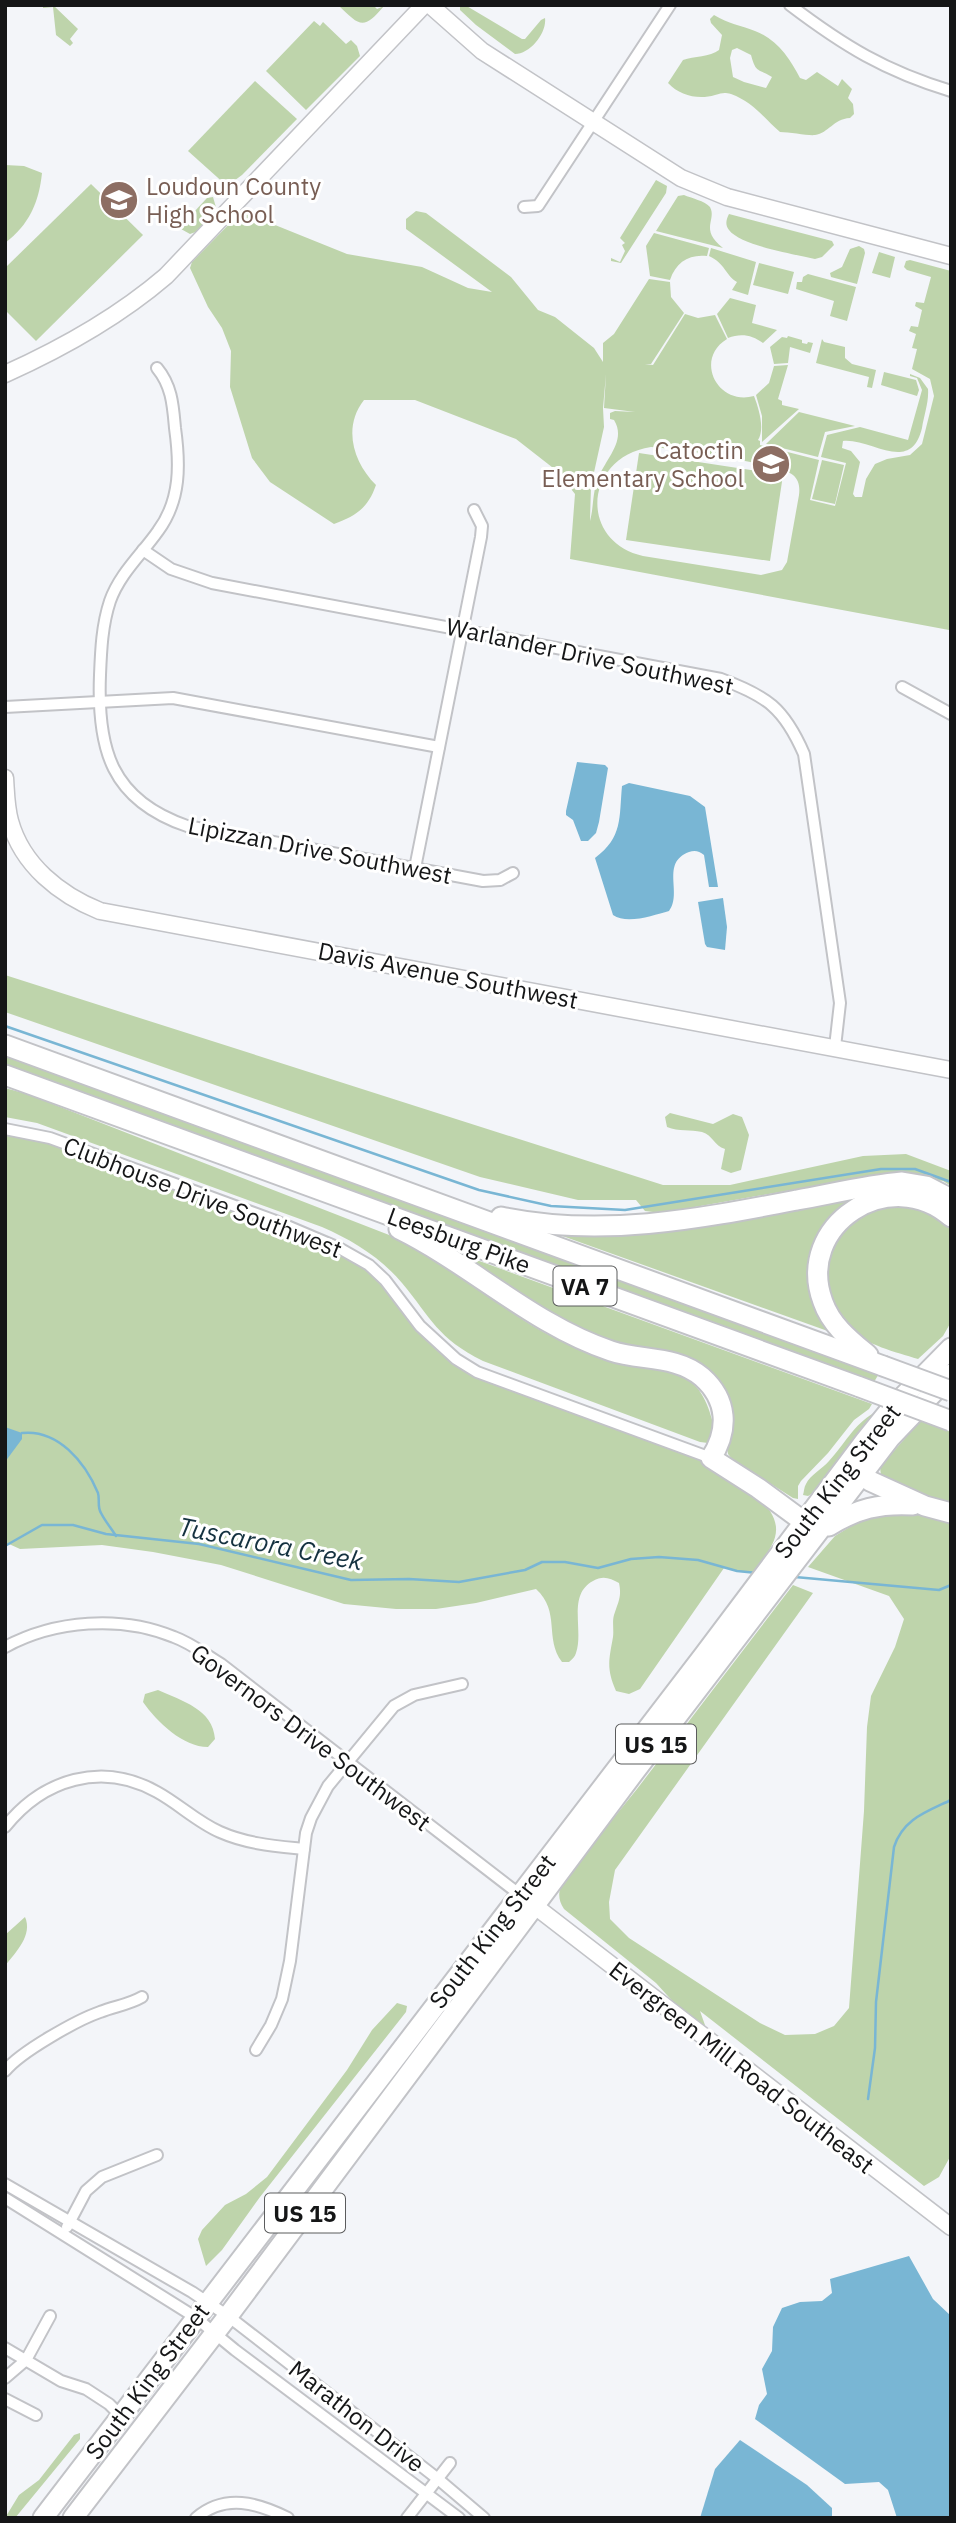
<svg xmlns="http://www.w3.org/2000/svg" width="956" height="2523" font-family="'IBM Plex Sans',sans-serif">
	<rect width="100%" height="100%" fill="#f3f5f9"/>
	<g fill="#bed4ab" fill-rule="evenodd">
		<path d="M 43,5 L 53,5 L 78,29 L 70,39 L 73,43 L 70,46 L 56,35 L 53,7 L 43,8 Z"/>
		<path d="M 338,5 L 373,5 L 377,9 L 384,6 C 363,31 360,26 338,5 Z"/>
		<path d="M 465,5 L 522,39 L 525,39 L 541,20 L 545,18 C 547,33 530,54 515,54 L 476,25 L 460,10 L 460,6 Z"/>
		<path d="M 714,15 C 729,24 740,25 755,31 C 777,39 790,59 800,78 L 806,80 L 817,72 L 838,86 L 842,79 L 852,89 L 848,98 L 853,104 L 854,114 L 850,118 C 833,119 829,133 815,135 C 809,136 790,132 780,132 C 764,118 753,102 731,94 C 724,92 722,93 715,95 C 699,100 680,96 668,83 L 683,60 C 694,56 710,57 719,50 L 722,35 L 711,23 L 710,19 ZM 737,48 L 751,55 C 756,73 757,68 772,77 L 766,88 L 744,82 L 733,77 L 730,58 L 732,50 Z"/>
		<path d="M 314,21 L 320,26 L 323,22 L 346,44 L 351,40 L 357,46 L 360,56 L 306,110 L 266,71 Z"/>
		<path d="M 255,81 L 297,119 L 242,175 L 227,186 L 188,151 Z"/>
		<path d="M 5,165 L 24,166 L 42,173 C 39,202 29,225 5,243 Z"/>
		<path d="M 656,180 L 667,186 L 666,193 L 621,263 L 611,261 L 611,258 L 620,262 L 625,251 L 622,245 L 625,243 L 620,238 Z"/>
		<path d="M 91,184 L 143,235 L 36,341 L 5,310 L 5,268 Z"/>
		<path d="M 684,195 C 691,198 705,201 710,207 C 717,220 699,229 723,248 L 656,231 L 678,196 Z"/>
		<path d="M 213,197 L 217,211 L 204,229 L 190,234 L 181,229 L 181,226 L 207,198 Z"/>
		<path d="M 416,211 L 426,213 L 511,277 L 538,310 L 555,317 L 594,348 L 603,362 L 603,343 L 614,334 L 649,279 L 670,282 L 671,297 L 684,313 L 651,364 L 645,364 L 653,365 L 685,314 L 698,318 L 715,315 L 727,339 C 694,359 717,406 754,396 C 759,409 765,429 758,440 L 760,441 L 760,445 L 819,460 L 810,500 L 835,506 L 846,463 L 821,457 L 827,435 L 860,427 L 908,440 L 922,390 L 917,378 L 910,376 L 910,374 L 920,378 L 928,389 C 929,402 924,415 922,428 C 911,475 871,438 843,441 L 842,448 L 851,451 L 860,462 L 853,494 L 855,497 L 862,497 L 866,479 L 875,464 L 887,459 L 910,455 L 922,444 L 934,396 L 930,379 L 912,369 L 917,349 L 912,348 L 916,334 L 909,331 L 911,326 L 918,327 L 922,310 L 915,306 L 916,302 L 924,303 L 931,277 L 907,270 L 904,267 L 906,261 L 910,260 L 951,271 L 949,630 L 570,559 L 575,494 L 557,471 L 516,439 L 415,400 L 364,400 C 342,428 354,463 376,485 C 368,508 356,516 334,524 L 270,482 L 252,458 L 230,387 L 231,351 L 222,328 L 208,307 L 190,268 L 192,262 L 240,213 L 245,213 L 347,254 L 422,267 L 468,288 L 492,292 L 406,229 L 406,219 ZM 606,374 L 604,408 L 635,412 L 615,411 L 610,413 L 610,419 L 614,420 C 627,441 605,459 598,479 C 592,494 594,506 590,521 L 591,486 L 604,427 L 603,408 ZM 651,447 C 673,448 780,464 793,475 C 799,480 800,487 799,495 L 787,562 L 782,570 L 761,575 L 643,556 C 578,541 584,457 651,447 Z"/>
		<path d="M 729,214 L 832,241 L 834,245 L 822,257 L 815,259 C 795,254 741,246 729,230 C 725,225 726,220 729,214 Z"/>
		<path d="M 654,233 L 709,248 L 707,256 C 689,254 676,262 670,280 L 650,276 L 646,246 Z"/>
		<path d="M 859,246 L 864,249 L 865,253 L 857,284 L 831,277 L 830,273 L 842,267 L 850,249 Z"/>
		<path d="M 711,248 L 756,262 L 748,295 L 732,290 L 737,282 C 726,276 725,263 709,256 Z"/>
		<path d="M 879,252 L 895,257 L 890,278 L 872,273 Z"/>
		<path d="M 759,263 L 794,272 L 788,294 L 753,285 Z"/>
		<path d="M 808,274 L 856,287 L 847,321 L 830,316 L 834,301 L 796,289 L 797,282 L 802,282 L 803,277 Z"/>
		<path d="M 730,298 L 756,305 L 752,323 L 777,330 L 763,343 C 752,335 741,333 728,338 L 717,314 Z"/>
		<path d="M 788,336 L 802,340 L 802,343 L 807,344 L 808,342 L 813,343 L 810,353 L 790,347 L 788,363 L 774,364 L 770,347 L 782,337 L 787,338 Z"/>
		<path d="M 822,339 L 824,342 L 845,347 L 845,358 L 852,364 L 876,370 L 872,388 L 867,387 L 869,377 L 816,363 Z"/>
		<path d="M 788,365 L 778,399 L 782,401 L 782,405 L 799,409 L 762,442 L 762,416 L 756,395 L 769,383 L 774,366 Z"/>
		<path d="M 884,372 L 916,380 L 919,390 L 917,396 L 881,385 Z"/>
		<path d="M 799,412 L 855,426 L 825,432 L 818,457 L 766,444 Z"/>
		<path d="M 639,453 L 783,475 L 770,561 L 626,540 Z"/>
		<path d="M 822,460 L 844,465 L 835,504 L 812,499 Z"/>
		<path d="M 5,975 L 663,1185 L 730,1185 L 863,1156 L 906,1154 L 951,1171 L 951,1186 L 943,1181 L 888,1173 L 661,1213 L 645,1211 L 636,1200 L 578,1200 L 480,1177 L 5,1012 Z"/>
		<path d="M 5,1052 L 880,1372 L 874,1382 L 855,1378 L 5,1068 Z"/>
		<path d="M 5,1088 L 27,1094 L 402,1240 C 421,1250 441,1260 458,1272 C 490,1295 520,1322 556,1338 C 593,1356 653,1356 684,1376 C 704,1389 710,1410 715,1431 L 708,1443 L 700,1442 L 483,1361 C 437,1338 432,1319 402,1283 C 380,1257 352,1240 322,1227 L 37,1123 L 5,1117 Z"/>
		<path d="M 670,1113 L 713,1124 L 733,1114 L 742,1117 L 749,1135 L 741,1170 L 731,1173 L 721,1169 L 725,1149 C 714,1146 713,1135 702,1132 C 690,1129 679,1132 667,1127 L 665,1117 Z"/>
		<path d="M 5,1129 L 27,1132 L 339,1248 L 385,1280 L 456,1359 L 711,1458 L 770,1511 C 786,1536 767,1552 753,1573 L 724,1568 L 640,1689 L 629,1694 L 616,1691 C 606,1668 609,1660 613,1637 C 614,1630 612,1622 614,1615 C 618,1602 622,1597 619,1583 C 610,1578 603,1575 593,1581 C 567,1595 584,1630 576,1653 C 575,1657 572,1659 569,1662 L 562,1662 C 544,1638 561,1612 536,1589 L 476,1603 L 436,1609 L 396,1609 L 344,1604 L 221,1565 L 153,1552 L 102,1545 L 20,1549 L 9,1544 L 5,1546 Z"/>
		<path d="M 855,1195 L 857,1201 L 819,1251 L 836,1334 L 529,1224 L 563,1229 Z"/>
		<path d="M 918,1205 L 951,1224 L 951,1322 L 943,1336 L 918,1359 C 895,1352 867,1345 849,1329 C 812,1294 824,1229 870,1208 C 882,1202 904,1205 918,1205 Z"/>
		<path d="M 452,1251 L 872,1404 L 869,1409 L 854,1420 L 828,1453 L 801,1481 L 798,1486 L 798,1499 L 793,1498 L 732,1459 L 728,1454 L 718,1388 L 626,1349 L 571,1330 Z"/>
		<path d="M 874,1413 L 813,1493 L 808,1496 L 803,1495 C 804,1492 804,1487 806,1484 C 810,1475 822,1469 829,1461 C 845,1444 853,1425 874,1413 Z"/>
		<path d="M 920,1421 L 951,1432 L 951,1504 L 936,1500 L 881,1476 L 880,1467 Z"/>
		<path d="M 909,1513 L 951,1520 L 951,2155 L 939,2177 L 924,2186 L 700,2011 L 706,2028 L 676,2005 L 656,1983 L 564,1909 C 556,1897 559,1888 566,1877 L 637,1789 L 793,1585 L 813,1593 L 615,1870 L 609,1902 L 610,1919 L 629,1938 L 760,2023 L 785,2035 L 815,2034 L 834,2026 L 849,2008 L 864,1811 L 867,1727 L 871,1696 L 895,1647 L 904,1619 L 889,1596 L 808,1567 L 835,1536 L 866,1517 Z"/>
		<path d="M 158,1690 C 182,1701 213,1709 215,1739 L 208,1747 C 183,1747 157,1722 143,1702 L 145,1694 Z"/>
		<path d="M 25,1917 C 33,1935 16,1952 5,1966 L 5,1935 Z"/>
		<path d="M 397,2003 L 407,2006 L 406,2012 L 260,2197 L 222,2250 L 206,2266 L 198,2239 L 202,2230 L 225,2205 L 246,2194 L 267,2177 L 347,2070 L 372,2030 Z"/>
		<path d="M 80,2433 L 80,2439 L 20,2512 L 15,2518 L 5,2518 L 19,2495 L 39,2480 L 74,2435 Z"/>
	</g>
	<g fill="#79b6d4">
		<path d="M 577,762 L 605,765 L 608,768 L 599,822 L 596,833 L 588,841 L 581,841 L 573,820 L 566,815 L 566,811 Z"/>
		<path d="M 629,783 L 690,796 L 705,807 L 718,887 L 709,887 L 704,855 C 699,851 695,850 689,852 C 660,863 683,893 669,911 C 654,915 627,925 613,915 L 595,858 C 623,837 619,818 622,786 Z"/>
		<path d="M 723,898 L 727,927 L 725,950 L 707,947 L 705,944 L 698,902 Z"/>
		<path d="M 5,1427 L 22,1433 L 22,1439 L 5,1462 Z"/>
		<path d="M 909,2256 L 933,2299 L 951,2316 L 951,2518 L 897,2518 L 888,2490 L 879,2482 L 845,2484 L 755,2419 L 759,2405 L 767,2394 L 762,2369 L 772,2351 L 773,2327 L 782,2308 L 800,2302 L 822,2301 L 832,2293 L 830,2279 Z"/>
		<path d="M 740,2440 L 807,2485 L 832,2508 L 832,2518 L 700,2518 L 715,2469 Z"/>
	</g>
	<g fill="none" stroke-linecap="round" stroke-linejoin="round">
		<g stroke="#79b6d4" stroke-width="2.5">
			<path d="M 5,1026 L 479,1190 L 551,1206 L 625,1210 L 881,1169 L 915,1169 L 951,1182"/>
			<path d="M 22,1433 C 58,1429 85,1462 98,1493 C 100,1500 97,1507 101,1513 C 105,1521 111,1528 116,1536"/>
			<path d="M 5,1546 L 42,1525 L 73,1525 L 106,1534 L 199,1544 L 351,1580 L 409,1579 L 459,1582 L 525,1570 L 542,1562 L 565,1562 L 598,1568 L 631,1559 L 659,1557 L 698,1560 L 737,1571 L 757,1573"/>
			<path d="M 795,1577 L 939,1590 L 951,1585"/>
			<path d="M 868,2099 L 875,2048 L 876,2002 L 894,1847 C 903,1819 926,1812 951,1800"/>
		</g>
		<g stroke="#c2c3c7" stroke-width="14">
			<g id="street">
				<path d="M 790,5 C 844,46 885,71 951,91"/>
				<path d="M 524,207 L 538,206 L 670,5"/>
				<path d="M 157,368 C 172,386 173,406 175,428 C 180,464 181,500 158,531 C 142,554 120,573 110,601 C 102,625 101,650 100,675 C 97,749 111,800 187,826 L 483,881 L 500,880 L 513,873"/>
				<path d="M 143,550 L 171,569 L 212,583 L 721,679 C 767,696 784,708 804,754 L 840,1003 L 835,1047"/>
				<path d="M 902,687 L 951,714"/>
				<path d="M 5,707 L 173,698 L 439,747"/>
				<path d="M 415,868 L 481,537 L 482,526 L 474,510"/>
				<path d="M 5,1129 L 50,1138 L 273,1220 L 339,1248 L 369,1265 L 385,1280 L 420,1326 L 456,1359 L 477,1372 L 711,1458"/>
				<path d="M 5,1647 C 55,1620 121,1615 174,1637 C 191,1643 206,1655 221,1664 L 519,1894"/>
				<path d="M 5,1827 C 43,1779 102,1761 157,1792 C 179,1804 197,1822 220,1832 C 247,1844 275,1846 304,1849"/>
				<path d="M 256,2050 L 271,2025 L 282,1999 L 290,1961 L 306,1833 L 311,1818 L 328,1786 L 394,1706 L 414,1695 L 462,1684"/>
				<path d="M 5,2071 C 20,2052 77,2020 100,2012 C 115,2006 128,2005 142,1997"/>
				<path d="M 5,2184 L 192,2292 L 228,2316 L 438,2479 L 484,2518"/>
				<path d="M 5,2198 L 195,2317 L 235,2350 L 459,2518"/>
				<path d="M 67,2227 L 86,2191 L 102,2177 L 157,2155"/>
				<path d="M 5,2348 L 61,2381 L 86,2389 L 109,2404 L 121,2416"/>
				<path d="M 5,2378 L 26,2360 L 50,2316"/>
				<path d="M 5,2399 L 36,2415"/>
				<path d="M 196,2518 C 225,2493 258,2503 288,2518"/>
				<path d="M 407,2518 L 450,2463"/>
			</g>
		</g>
		<g stroke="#c2c3c7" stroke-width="19">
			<g id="secondary">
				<path d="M 430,5 L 482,51 L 681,178 L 727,197 L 951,256"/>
				<path d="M 5,374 C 63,348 117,318 166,276 L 424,5"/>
				<path d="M 5,778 C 6,792 6,807 10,821 C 22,865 60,895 100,911 L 951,1070"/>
				<path d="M 527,1900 L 951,2227"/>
			</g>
		</g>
		<g stroke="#c2c3c7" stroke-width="23">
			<g id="highway">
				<path d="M 5,1045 L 883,1366"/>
				<path d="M 5,1075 L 860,1387"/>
				<path d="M 501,1217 C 601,1238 698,1219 797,1200 C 831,1194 867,1185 902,1182 L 926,1186 L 951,1199"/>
				<path d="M 399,1229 C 472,1265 533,1325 611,1351 C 641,1361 676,1355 702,1377 C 728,1400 729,1430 711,1458 L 758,1488 L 815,1530"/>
				<path d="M 868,1355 C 850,1340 831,1325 823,1302 C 794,1225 890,1163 951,1217"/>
				<path d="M 859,1462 L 863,1475 L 870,1481 L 925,1506 L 951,1513"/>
				<path d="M 829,1526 C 856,1509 880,1503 913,1505"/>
				<path d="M 43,2518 L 704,1655 L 865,1441 L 890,1410 L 951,1348"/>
				<path d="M 73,2518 L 228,2316 L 632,1775 L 890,1438 L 951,1374"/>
			</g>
		</g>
		<use href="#street" stroke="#fff" stroke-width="10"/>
		<use href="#secondary" stroke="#fff" stroke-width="16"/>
		<use href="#highway" stroke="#fff" stroke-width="19"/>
		<g stroke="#c2c3c7" stroke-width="23" stroke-linecap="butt">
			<g id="highway-bridge">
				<path d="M 883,1366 L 951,1391"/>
				<path d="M 860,1387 L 951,1421"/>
			</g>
		</g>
		<use href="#highway-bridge" stroke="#fff" stroke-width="19"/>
	</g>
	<defs>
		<g id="school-disc" transform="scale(2.0125)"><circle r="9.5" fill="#8d6e63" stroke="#fff"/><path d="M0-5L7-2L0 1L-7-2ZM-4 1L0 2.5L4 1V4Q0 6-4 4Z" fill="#fff"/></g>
	</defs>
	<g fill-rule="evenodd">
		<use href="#school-disc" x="119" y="200"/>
		<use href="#school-disc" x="771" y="464"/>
	</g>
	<g text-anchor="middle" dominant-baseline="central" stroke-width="6" stroke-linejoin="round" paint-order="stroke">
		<g fill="#fff" stroke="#5b5c5d" stroke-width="2">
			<rect x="553.5" y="1266.5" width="63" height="39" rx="5"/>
			<rect x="616" y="1724.5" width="80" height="39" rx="5"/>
			<rect x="265" y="2193.5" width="80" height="39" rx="5"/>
		</g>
		<g font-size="23" font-weight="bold" fill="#151617">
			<text x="585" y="1286">VA 7</text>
			<text x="656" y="1744">US 15</text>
			<text x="305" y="2213">US 15</text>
		</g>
		<g font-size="24" fill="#785e54" stroke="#fff" text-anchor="start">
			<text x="146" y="186">Loudoun County<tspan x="146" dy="28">High School</tspan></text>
			<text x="744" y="450" text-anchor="end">Catoctin<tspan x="744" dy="28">Elementary School</tspan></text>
		</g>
		<g font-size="24" fill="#151617" stroke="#fff">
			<text transform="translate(590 656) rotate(12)">Warlander Drive Southwest</text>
			<text transform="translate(320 850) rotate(11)">Lipizzan Drive Southwest</text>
			<text transform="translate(448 975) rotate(11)">Davis Avenue Southwest</text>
			<text transform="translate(203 1197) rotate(21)">Clubhouse Drive Southwest</text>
			<text transform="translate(459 1240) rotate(20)">Leesburg Pike</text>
			<text transform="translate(837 1481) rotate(-52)">South King Street</text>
			<text transform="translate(311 1737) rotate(37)">Governors Drive Southwest</text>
			<text transform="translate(492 1931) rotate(-52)">South King Street</text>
			<text transform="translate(742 2067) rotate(38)">Evergreen Mill Road Southeast</text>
			<text transform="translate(147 2381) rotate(-53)">South King Street</text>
			<text transform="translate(357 2416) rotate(38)">Marathon Drive</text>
		</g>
		<g font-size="26" font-style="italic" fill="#153240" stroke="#fff">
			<text transform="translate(271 1543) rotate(11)">Tuscarora Creek</text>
		</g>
	</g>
	<rect width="956" height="2523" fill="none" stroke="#151617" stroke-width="14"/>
</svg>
